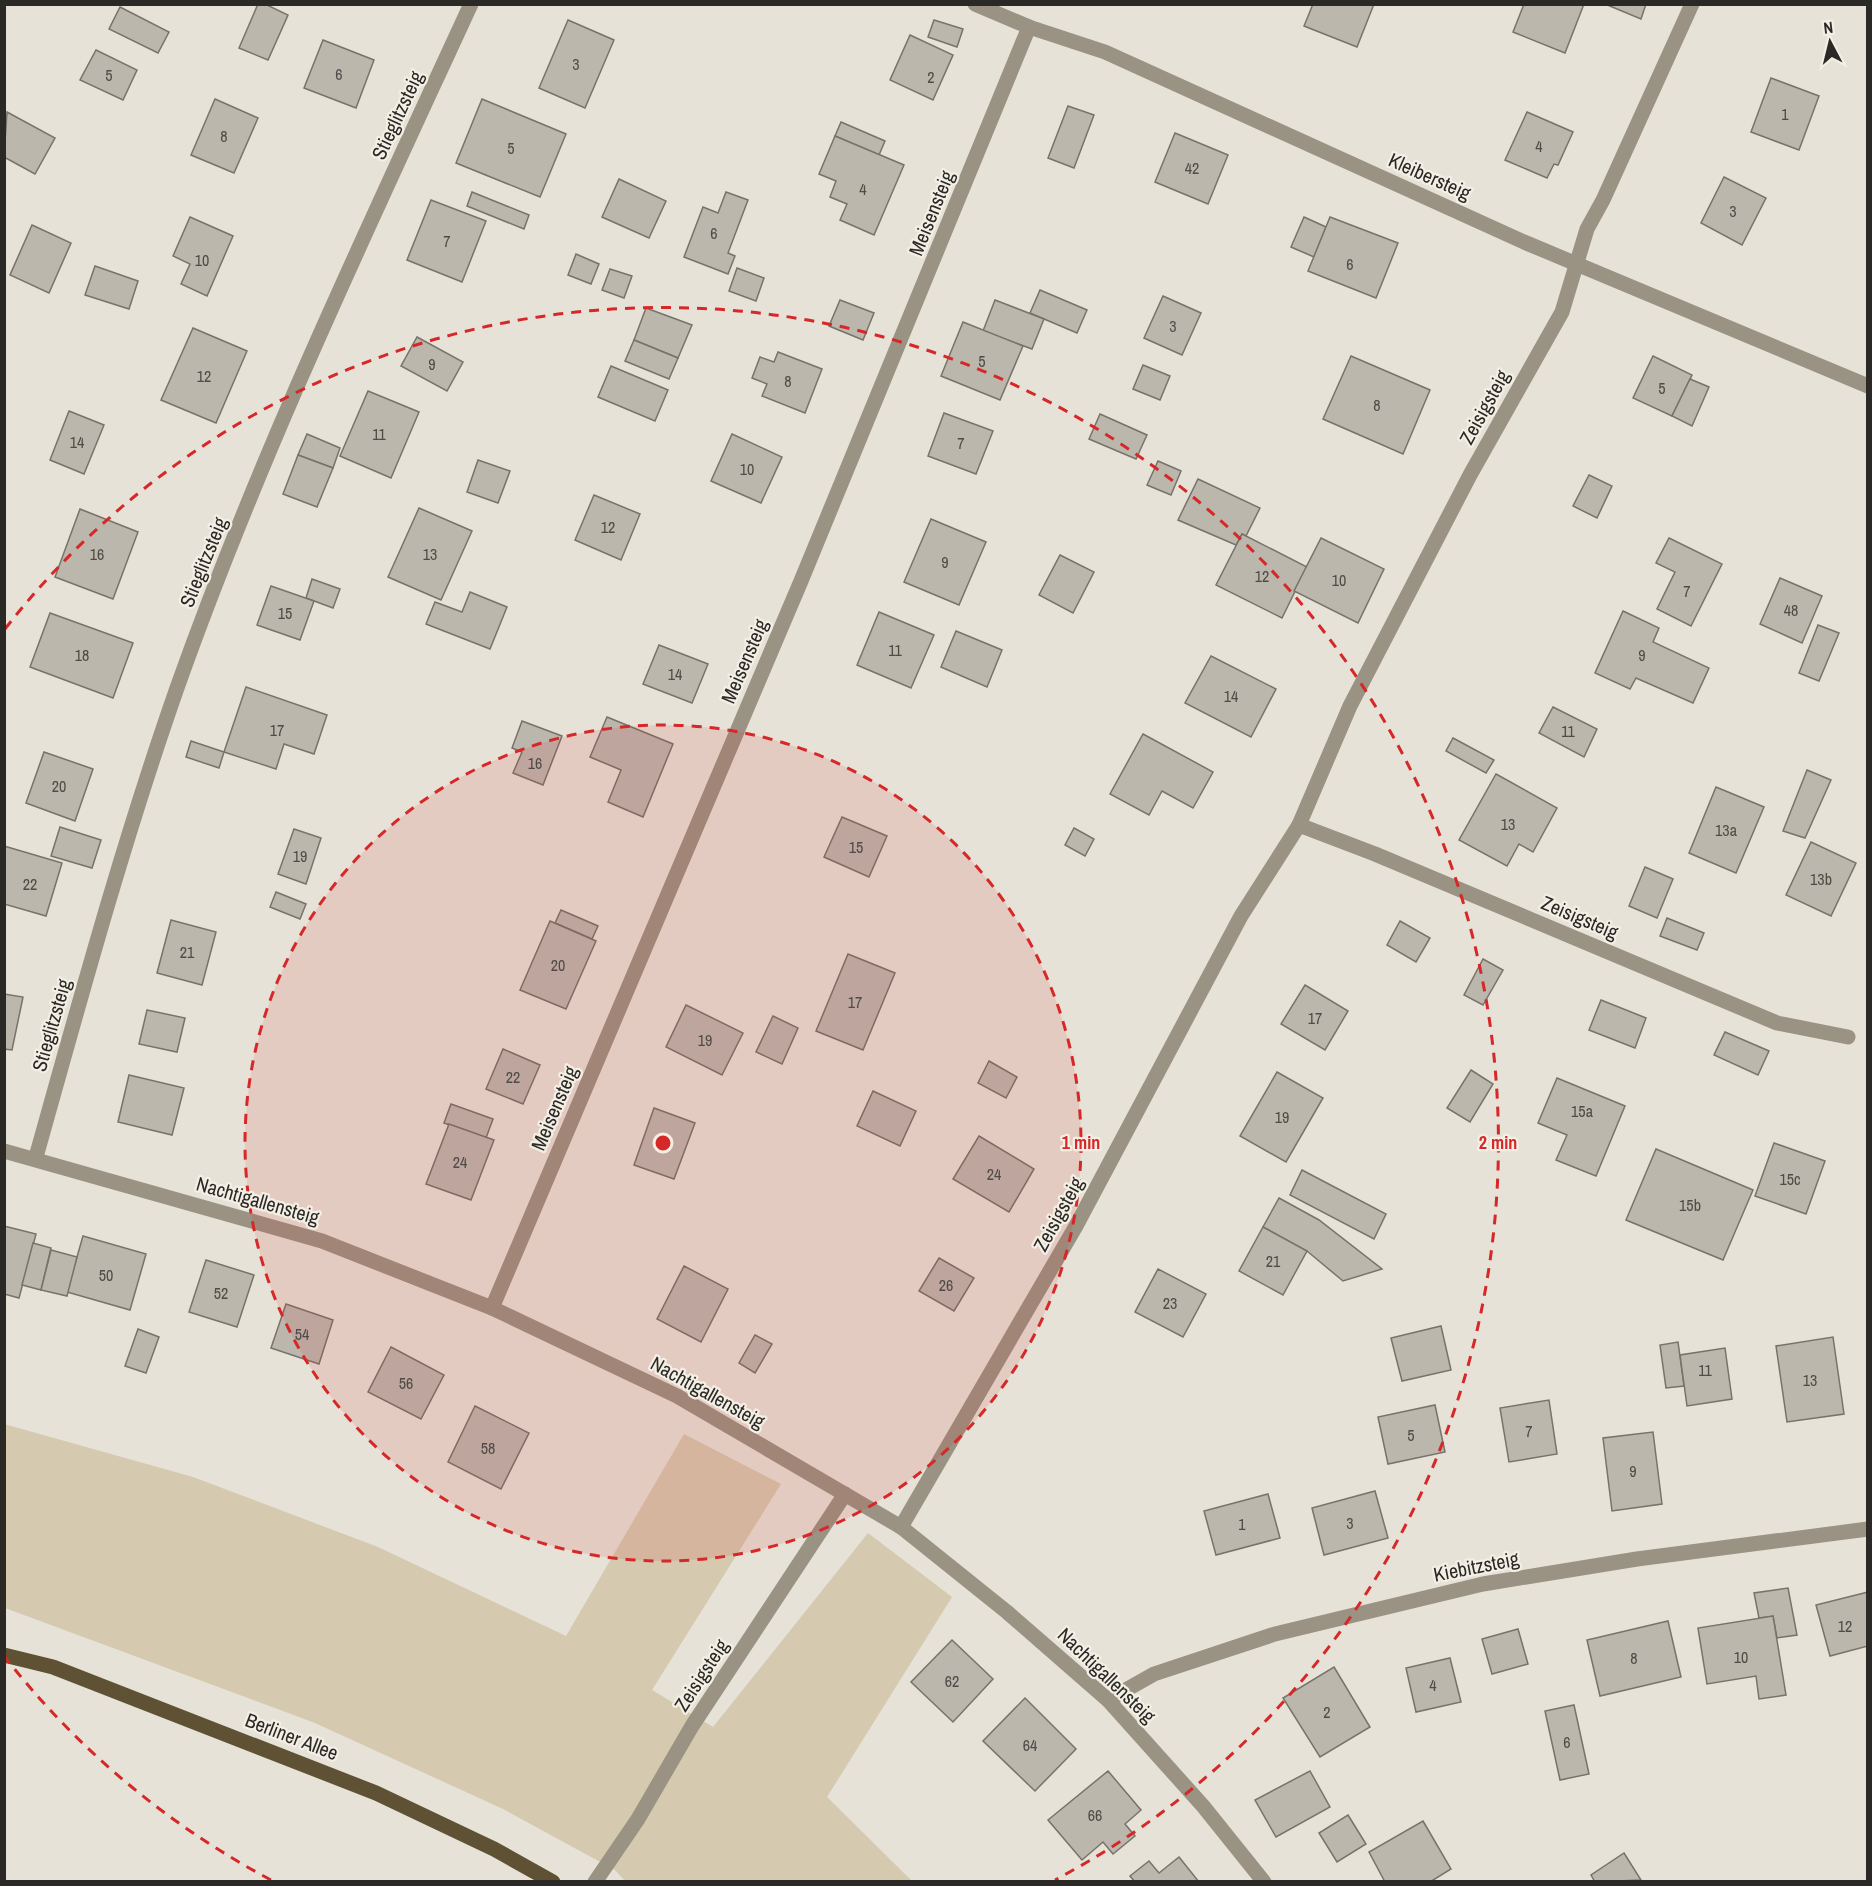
<svg xmlns="http://www.w3.org/2000/svg" width="1872" height="1886" font-family="'Archivo Narrow',sans-serif">
	<rect width="100%" height="100%" fill="#e6e2d8"/>
	<path fill="#d5c9af" d="M 4,1424 L 193,1477 L 378,1547 L 566,1636 L 684,1434 L 781,1484 L 652,1690 L 713,1727 L 868,1533 L 952,1597 L 827,1797 L 912,1881 L 625,1881 L 615,1870 L 503,1809 L 315,1723 L 5,1608 Z"/>
	<g fill="#bbb7ad" stroke="#77736a" stroke-width="1.5">
		<path d="M 258,4 L 265,4 L 288,15 L 268,60 L 239,48 Z"/>
		<path d="M 1313,4 L 1374,4 L 1357,47 L 1304,26 Z"/>
		<path d="M 1524,4 L 1584,4 L 1565,53 L 1513,32 Z"/>
		<path d="M 1605,4 L 1646,4 L 1641,19 Z"/>
		<path d="M 120,7 L 169,32 L 158,53 L 109,29 Z"/>
		<path d="M 568,20 L 614,40 L 585,108 L 539,88 Z"/>
		<path d="M 934,20 L 963,29 L 957,47 L 928,37 Z"/>
		<path d="M 910,35 L 953,55 L 933,100 L 890,80 Z"/>
		<path d="M 323,40 L 374,60 L 356,108 L 304,88 Z"/>
		<path d="M 96,50 L 137,70 L 123,100 L 80,80 Z"/>
		<path d="M 1771,78 L 1819,96 L 1799,150 L 1751,132 Z"/>
		<path d="M 215,99 L 258,118 L 234,173 L 191,155 Z"/>
		<path d="M 482,99 L 566,134 L 540,197 L 456,163 Z"/>
		<path d="M 1068,106 L 1094,115 L 1074,168 L 1048,158 Z"/>
		<path d="M 7,112 L 55,138 L 35,174 L 4,157 Z"/>
		<path d="M 1527,112 L 1573,132 L 1558,165 L 1554,164 L 1547,178 L 1505,160 Z"/>
		<path d="M 841,122 L 885,141 L 879,155 L 835,136 Z"/>
		<path d="M 1175,133 L 1228,155 L 1208,204 L 1155,182 Z"/>
		<path d="M 835,136 L 904,165 L 874,235 L 840,220 L 847,204 L 830,197 L 836,181 L 819,174 Z"/>
		<path d="M 1724,177 L 1766,198 L 1742,245 L 1701,223 Z"/>
		<path d="M 619,179 L 666,201 L 649,238 L 602,217 Z"/>
		<path d="M 472,192 L 529,215 L 524,229 L 467,206 Z"/>
		<path d="M 726,192 L 748,200 L 728,253 L 735,256 L 728,274 L 684,257 L 703,207 L 718,213 Z"/>
		<path d="M 431,200 L 486,221 L 462,282 L 407,260 Z"/>
		<path d="M 190,217 L 233,236 L 207,296 L 181,284 L 190,264 L 173,256 Z"/>
		<path d="M 1304,217 L 1326,227 L 1314,257 L 1291,247 Z"/>
		<path d="M 1330,217 L 1398,243 L 1376,298 L 1308,271 Z"/>
		<path d="M 32,225 L 71,243 L 49,293 L 10,275 Z"/>
		<path d="M 576,254 L 599,264 L 591,284 L 568,275 Z"/>
		<path d="M 95,266 L 138,281 L 129,309 L 85,295 Z"/>
		<path d="M 737,268 L 764,278 L 756,301 L 729,291 Z"/>
		<path d="M 610,269 L 632,276 L 624,298 L 602,290 Z"/>
		<path d="M 1040,290 L 1087,310 L 1077,333 L 1030,313 Z"/>
		<path d="M 1163,296 L 1201,313 L 1182,355 L 1144,338 Z"/>
		<path d="M 840,300 L 874,313 L 863,340 L 829,326 Z"/>
		<path d="M 995,300 L 1044,319 L 1032,349 L 983,331 Z"/>
		<path d="M 646,308 L 692,325 L 678,358 L 634,340 Z"/>
		<path d="M 963,322 L 1023,346 L 1000,400 L 941,376 Z"/>
		<path d="M 193,328 L 247,351 L 216,423 L 161,400 Z"/>
		<path d="M 417,337 L 463,362 L 447,391 L 401,366 Z"/>
		<path d="M 634,340 L 678,358 L 669,379 L 625,361 Z"/>
		<path d="M 778,352 L 822,369 L 805,413 L 762,396 L 767,384 L 752,378 L 760,357 L 774,362 Z"/>
		<path d="M 1351,356 L 1430,390 L 1403,454 L 1323,419 Z"/>
		<path d="M 1653,356 L 1692,375 L 1672,416 L 1633,398 Z"/>
		<path d="M 1143,365 L 1170,376 L 1160,400 L 1133,389 Z"/>
		<path d="M 611,366 L 668,390 L 655,421 L 598,397 Z"/>
		<path d="M 1690,379 L 1709,387 L 1692,426 L 1672,416 Z"/>
		<path d="M 368,391 L 419,412 L 391,478 L 340,456 Z"/>
		<path d="M 69,411 L 104,425 L 84,474 L 50,460 Z"/>
		<path d="M 944,413 L 993,431 L 976,474 L 928,456 Z"/>
		<path d="M 1100,414 L 1147,435 L 1136,459 L 1089,439 Z"/>
		<path d="M 307,434 L 340,448 L 333,468 L 298,455 Z"/>
		<path d="M 732,434 L 782,457 L 761,503 L 711,481 Z"/>
		<path d="M 298,455 L 333,468 L 317,507 L 283,494 Z"/>
		<path d="M 478,460 L 510,471 L 498,503 L 467,492 Z"/>
		<path d="M 1158,461 L 1181,471 L 1171,495 L 1147,485 Z"/>
		<path d="M 1589,475 L 1612,486 L 1597,518 L 1573,506 Z"/>
		<path d="M 1198,479 L 1260,508 L 1246,536 L 1242,534 L 1236,545 L 1178,520 Z"/>
		<path d="M 594,495 L 640,514 L 621,560 L 575,540 Z"/>
		<path d="M 419,508 L 472,531 L 441,600 L 388,577 Z"/>
		<path d="M 80,509 L 138,532 L 113,599 L 55,577 Z"/>
		<path d="M 931,519 L 986,542 L 959,605 L 904,582 Z"/>
		<path d="M 1242,534 L 1307,567 L 1282,618 L 1216,585 Z"/>
		<path d="M 1321,538 L 1384,569 L 1358,623 L 1294,591 Z"/>
		<path d="M 1669,538 L 1722,564 L 1691,626 L 1657,609 L 1675,572 L 1656,563 Z"/>
		<path d="M 1060,555 L 1094,572 L 1073,613 L 1039,595 Z"/>
		<path d="M 1780,578 L 1822,596 L 1802,643 L 1760,624 Z"/>
		<path d="M 312,579 L 340,589 L 333,608 L 306,598 Z"/>
		<path d="M 271,586 L 314,601 L 300,640 L 257,625 Z"/>
		<path d="M 470,592 L 507,607 L 490,649 L 426,624 L 435,602 L 462,612 Z"/>
		<path d="M 1623,611 L 1659,628 L 1653,642 L 1709,668 L 1693,703 L 1636,678 L 1630,689 L 1595,673 Z"/>
		<path d="M 879,612 L 934,635 L 911,688 L 857,665 Z"/>
		<path d="M 50,613 L 133,643 L 113,698 L 30,667 Z"/>
		<path d="M 1818,625 L 1839,633 L 1819,681 L 1799,673 Z"/>
		<path d="M 956,631 L 1002,650 L 987,687 L 941,667 Z"/>
		<path d="M 659,645 L 708,664 L 692,703 L 643,684 Z"/>
		<path d="M 1211,656 L 1276,689 L 1251,737 L 1185,703 Z"/>
		<path d="M 246,687 L 327,715 L 314,754 L 284,744 L 276,769 L 224,752 Z"/>
		<path d="M 1553,707 L 1597,729 L 1584,757 L 1539,733 Z"/>
		<path d="M 607,717 L 673,744 L 643,817 L 608,802 L 621,770 L 590,757 Z"/>
		<path d="M 522,721 L 562,736 L 543,785 L 513,773 L 522,752 L 512,748 Z"/>
		<path d="M 1143,734 L 1213,772 L 1193,808 L 1162,791 L 1149,815 L 1110,794 Z"/>
		<path d="M 1453,738 L 1494,760 L 1486,773 L 1446,751 Z"/>
		<path d="M 191,741 L 224,752 L 219,768 L 186,757 Z"/>
		<path d="M 44,752 L 93,769 L 75,821 L 26,803 Z"/>
		<path d="M 1807,770 L 1831,780 L 1805,838 L 1783,831 Z"/>
		<path d="M 1496,774 L 1557,808 L 1533,852 L 1519,844 L 1507,866 L 1459,840 Z"/>
		<path d="M 1716,787 L 1764,807 L 1736,873 L 1689,853 Z"/>
		<path d="M 842,817 L 887,836 L 869,877 L 824,857 Z"/>
		<path d="M 60,827 L 101,840 L 92,868 L 51,856 Z"/>
		<path d="M 1074,828 L 1094,839 L 1085,856 L 1065,845 Z"/>
		<path d="M 294,829 L 321,838 L 306,884 L 278,874 Z"/>
		<path d="M 1811,842 L 1856,863 L 1831,916 L 1786,895 Z"/>
		<path d="M 4,846 L 62,863 L 46,916 L 4,904 Z"/>
		<path d="M 1645,867 L 1673,879 L 1657,918 L 1629,906 Z"/>
		<path d="M 276,892 L 306,904 L 300,919 L 270,907 Z"/>
		<path d="M 561,910 L 598,926 L 592,939 L 555,923 Z"/>
		<path d="M 1667,918 L 1704,933 L 1697,950 L 1660,936 Z"/>
		<path d="M 171,920 L 216,932 L 202,985 L 157,973 Z"/>
		<path d="M 550,921 L 596,941 L 566,1009 L 520,990 Z"/>
		<path d="M 1400,921 L 1430,938 L 1416,962 L 1387,945 Z"/>
		<path d="M 848,954 L 895,973 L 863,1050 L 816,1031 Z"/>
		<path d="M 1483,959 L 1503,970 L 1483,1005 L 1464,995 Z"/>
		<path d="M 1305,985 L 1348,1011 L 1325,1050 L 1281,1024 Z"/>
		<path d="M 4,994 L 23,997 L 12,1050 L 4,1049 Z"/>
		<path d="M 1601,1000 L 1646,1018 L 1635,1048 L 1589,1030 Z"/>
		<path d="M 686,1005 L 743,1033 L 722,1075 L 666,1047 Z"/>
		<path d="M 147,1010 L 185,1018 L 177,1052 L 139,1044 Z"/>
		<path d="M 773,1016 L 798,1028 L 782,1064 L 756,1052 Z"/>
		<path d="M 1725,1032 L 1769,1051 L 1758,1075 L 1714,1055 Z"/>
		<path d="M 503,1049 L 540,1065 L 523,1104 L 486,1089 Z"/>
		<path d="M 989,1061 L 1017,1077 L 1006,1098 L 978,1083 Z"/>
		<path d="M 1471,1070 L 1493,1084 L 1470,1122 L 1447,1108 Z"/>
		<path d="M 1277,1072 L 1323,1098 L 1286,1162 L 1240,1136 Z"/>
		<path d="M 129,1075 L 184,1088 L 172,1135 L 118,1122 Z"/>
		<path d="M 1557,1078 L 1625,1106 L 1596,1176 L 1556,1160 L 1567,1135 L 1538,1123 Z"/>
		<path d="M 873,1091 L 916,1111 L 900,1146 L 857,1126 Z"/>
		<path d="M 451,1104 L 493,1119 L 486,1138 L 444,1123 Z"/>
		<path d="M 654,1108 L 695,1123 L 674,1179 L 634,1165 Z"/>
		<path d="M 449,1124 L 494,1140 L 471,1200 L 426,1184 Z"/>
		<path d="M 979,1136 L 1034,1169 L 1009,1212 L 953,1179 Z"/>
		<path d="M 1774,1143 L 1825,1161 L 1806,1214 L 1755,1196 Z"/>
		<path d="M 1656,1149 L 1753,1190 L 1723,1260 L 1626,1220 Z"/>
		<path d="M 1302,1170 L 1386,1214 L 1374,1239 L 1290,1195 Z"/>
		<path d="M 1279,1198 L 1319,1220 L 1382,1269 L 1343,1281 L 1307,1251 L 1263,1227 Z"/>
		<path d="M 4,1226 L 36,1234 L 19,1298 L 4,1294 Z"/>
		<path d="M 1263,1227 L 1307,1251 L 1283,1295 L 1239,1271 Z"/>
		<path d="M 83,1236 L 146,1254 L 130,1310 L 67,1292 Z"/>
		<path d="M 33,1243 L 51,1248 L 41,1290 L 22,1285 Z"/>
		<path d="M 51,1250 L 77,1257 L 67,1296 L 41,1290 Z"/>
		<path d="M 939,1258 L 974,1278 L 954,1311 L 919,1291 Z"/>
		<path d="M 206,1260 L 254,1275 L 237,1327 L 189,1312 Z"/>
		<path d="M 684,1266 L 728,1289 L 701,1342 L 657,1319 Z"/>
		<path d="M 1158,1269 L 1206,1294 L 1183,1337 L 1135,1312 Z"/>
		<path d="M 286,1304 L 333,1320 L 319,1364 L 271,1348 Z"/>
		<path d="M 1441,1326 L 1451,1370 L 1402,1381 L 1391,1338 Z"/>
		<path d="M 138,1329 L 159,1337 L 146,1373 L 125,1366 Z"/>
		<path d="M 755,1335 L 772,1344 L 755,1373 L 739,1363 Z"/>
		<path d="M 1833,1337 L 1844,1414 L 1787,1422 L 1776,1346 Z"/>
		<path d="M 1678,1342 L 1684,1386 L 1666,1388 L 1660,1345 Z"/>
		<path d="M 391,1347 L 444,1375 L 421,1419 L 368,1392 Z"/>
		<path d="M 1725,1348 L 1732,1399 L 1687,1406 L 1680,1355 Z"/>
		<path d="M 1549,1400 L 1557,1454 L 1509,1462 L 1500,1408 Z"/>
		<path d="M 1435,1405 L 1445,1452 L 1388,1464 L 1378,1417 Z"/>
		<path d="M 475,1406 L 529,1433 L 501,1489 L 448,1462 Z"/>
		<path d="M 1653,1432 L 1662,1504 L 1612,1511 L 1603,1438 Z"/>
		<path d="M 1375,1491 L 1388,1538 L 1324,1555 L 1312,1508 Z"/>
		<path d="M 1268,1494 L 1280,1538 L 1216,1555 L 1204,1511 Z"/>
		<path d="M 1788,1588 L 1797,1635 L 1777,1638 L 1773,1616 L 1759,1618 L 1754,1593 Z"/>
		<path d="M 1868,1592 L 1868,1646 L 1830,1656 L 1816,1605 Z"/>
		<path d="M 1773,1616 L 1786,1695 L 1759,1699 L 1756,1676 L 1707,1684 L 1698,1628 Z"/>
		<path d="M 1668,1621 L 1681,1677 L 1600,1696 L 1587,1640 Z"/>
		<path d="M 1518,1629 L 1528,1664 L 1492,1674 L 1482,1639 Z"/>
		<path d="M 952,1640 L 993,1679 L 953,1722 L 911,1682 Z"/>
		<path d="M 1450,1658 L 1461,1702 L 1416,1712 L 1406,1668 Z"/>
		<path d="M 1334,1667 L 1370,1727 L 1320,1757 L 1283,1698 Z"/>
		<path d="M 1025,1698 L 1076,1749 L 1035,1791 L 983,1741 Z"/>
		<path d="M 1574,1705 L 1589,1774 L 1560,1780 L 1545,1711 Z"/>
		<path d="M 1108,1771 L 1141,1810 L 1125,1824 L 1135,1836 L 1113,1854 L 1103,1842 L 1082,1860 L 1048,1820 Z"/>
		<path d="M 1310,1771 L 1330,1807 L 1276,1837 L 1255,1800 Z"/>
		<path d="M 1348,1815 L 1366,1844 L 1337,1862 L 1319,1833 Z"/>
		<path d="M 1423,1821 L 1451,1869 L 1430,1882 L 1385,1882 L 1369,1852 Z"/>
		<path d="M 1624,1853 L 1641,1880 L 1595,1882 L 1591,1875 Z"/>
		<path d="M 1179,1857 L 1199,1882 L 1135,1882 L 1130,1876 L 1149,1861 L 1159,1873 Z"/>
	</g>
	<g fill="none" stroke-linecap="round" stroke-linejoin="round">
		<g stroke="#9a9282" stroke-width="15">
			<path d="M 975,4 L 1029,27 L 1105,52 L 1524,242 L 1868,386"/>
			<path d="M 1299,825 L 1375,854 L 1777,1023 L 1848,1037"/>
			<path d="M 4,1151 L 322,1241 L 492,1308 L 677,1396 L 901,1527 L 1007,1612 L 1108,1700 L 1203,1806 L 1264,1882"/>
			<path d="M 36,1157 C 80,1000 123,842 177,688 C 260,454 367,230 471,4"/>
			<path d="M 492,1308 L 801,581 L 1029,27"/>
			<path d="M 901,1527 L 1076,1226 L 1241,916 L 1299,825 L 1350,706 L 1470,475 L 1562,312 L 1587,229 L 1603,200 L 1692,4"/>
			<path d="M 1108,1700 L 1154,1674 L 1275,1634 L 1483,1584 L 1637,1559 L 1868,1529"/>
			<path d="M 595,1882 L 638,1819 L 692,1726 L 845,1494"/>
		</g>
		<path stroke="#5f5133" stroke-width="15" d="M 4,1655 L 53,1667 L 376,1793 L 494,1849 L 553,1882"/>
	</g>
	<circle cx="663" cy="1143" r="418" fill="#d62828" fill-opacity=".12"/>
	<g fill="none" stroke="#d62828" stroke-width="3" stroke-dasharray="10 8">
		<circle cx="663" cy="1143" r="418"/>
		<path d="M271 1880A835 835 0 0 1 5 1657M5 629A835 835 0 1 1 1055 1880"/>
	</g>
	<g text-anchor="middle" dominant-baseline="central" stroke-width="4.5" stroke-linejoin="round" paint-order="stroke">
		<g font-size="16" fill="#4f4c48">
			<text x="576" y="64">3</text>
			<text x="339" y="74">6</text>
			<text x="109" y="75">5</text>
			<text x="931" y="77">2</text>
			<text x="1785" y="114">1</text>
			<text x="224" y="136">8</text>
			<text x="1539" y="146">4</text>
			<text x="511" y="148">5</text>
			<text x="1192" y="168">42</text>
			<text x="863" y="189">4</text>
			<text x="1733" y="211">3</text>
			<text x="714" y="233">6</text>
			<text x="447" y="241">7</text>
			<text x="202" y="260">10</text>
			<text x="1350" y="264">6</text>
			<text x="1173" y="326">3</text>
			<text x="982" y="361">5</text>
			<text x="432" y="364">9</text>
			<text x="204" y="376">12</text>
			<text x="788" y="381">8</text>
			<text x="1662" y="388">5</text>
			<text x="1377" y="405">8</text>
			<text x="379" y="434">11</text>
			<text x="77" y="442">14</text>
			<text x="961" y="443">7</text>
			<text x="747" y="469">10</text>
			<text x="608" y="527">12</text>
			<text x="97" y="554">16</text>
			<text x="430" y="554">13</text>
			<text x="945" y="562">9</text>
			<text x="1262" y="576">12</text>
			<text x="1339" y="580">10</text>
			<text x="1687" y="591">7</text>
			<text x="1791" y="610">48</text>
			<text x="285" y="613">15</text>
			<text x="895" y="650">11</text>
			<text x="82" y="655">18</text>
			<text x="1642" y="655">9</text>
			<text x="675" y="674">14</text>
			<text x="1231" y="696">14</text>
			<text x="277" y="730">17</text>
			<text x="1568" y="731">11</text>
			<text x="535" y="763">16</text>
			<text x="59" y="786">20</text>
			<text x="1508" y="824">13</text>
			<text x="1726" y="830">13a</text>
			<text x="856" y="847">15</text>
			<text x="300" y="856">19</text>
			<text x="1821" y="879">13b</text>
			<text x="30" y="884">22</text>
			<text x="187" y="952">21</text>
			<text x="558" y="965">20</text>
			<text x="855" y="1002">17</text>
			<text x="1315" y="1018">17</text>
			<text x="705" y="1040">19</text>
			<text x="513" y="1077">22</text>
			<text x="1582" y="1111">15a</text>
			<text x="1282" y="1117">19</text>
			<text x="460" y="1162">24</text>
			<text x="994" y="1174">24</text>
			<text x="1790" y="1179">15c</text>
			<text x="1690" y="1205">15b</text>
			<text x="1273" y="1261">21</text>
			<text x="106" y="1275">50</text>
			<text x="946" y="1285">26</text>
			<text x="221" y="1293">52</text>
			<text x="1170" y="1303">23</text>
			<text x="302" y="1334">54</text>
			<text x="1705" y="1370">11</text>
			<text x="1810" y="1380">13</text>
			<text x="406" y="1383">56</text>
			<text x="1529" y="1431">7</text>
			<text x="1411" y="1435">5</text>
			<text x="488" y="1448">58</text>
			<text x="1633" y="1471">9</text>
			<text x="1350" y="1523">3</text>
			<text x="1242" y="1524">1</text>
			<text x="1845" y="1626">12</text>
			<text x="1741" y="1657">10</text>
			<text x="1634" y="1658">8</text>
			<text x="952" y="1681">62</text>
			<text x="1433" y="1685">4</text>
			<text x="1327" y="1712">2</text>
			<text x="1567" y="1742">6</text>
			<text x="1030" y="1745">64</text>
			<text x="1095" y="1815">66</text>
		</g>
		<g font-size="20" fill="#2b2926" stroke="#f4efe5">
			<text transform="translate(397 115) rotate(-65)">Stieglitzsteig</text>
			<text transform="translate(1430 176) rotate(24)">Kleibersteig</text>
			<text transform="translate(931 213) rotate(-68)">Meisensteig</text>
			<text transform="translate(1484 407) rotate(-61)">Zeisigsteig</text>
			<text transform="translate(203 562) rotate(-68)">Stieglitzsteig</text>
			<text transform="translate(744 661) rotate(-67)">Meisensteig</text>
			<text transform="translate(1580 917) rotate(23)">Zeisigsteig</text>
			<text transform="translate(51 1025) rotate(-74)">Stieglitzsteig</text>
			<text transform="translate(554 1108) rotate(-67)">Meisensteig</text>
			<text transform="translate(258 1200) rotate(16)">Nachtigallensteig</text>
			<text transform="translate(1058 1214) rotate(-61)">Zeisigsteig</text>
			<text transform="translate(708 1392) rotate(29)">Nachtigallensteig</text>
			<text transform="translate(1476 1566) rotate(-11)">Kiebitzsteig</text>
			<text transform="translate(701 1675) rotate(-57)">Zeisigsteig</text>
			<text transform="translate(1107 1675) rotate(44)">Nachtigallensteig</text>
			<text transform="translate(292 1736) rotate(21)">Berliner Allee</text>
		</g>
	</g>
	<circle cx="663" cy="1143" r="9" fill="#d62828" stroke="#f4efe5" stroke-width="3"/>
	<g font-size="18" text-anchor="middle" font-weight="bold" fill="#d62828" stroke="#f4efe5" stroke-width="4.5" stroke-linejoin="round" paint-order="stroke">
		<text x="1081" y="1149">1 min</text>
		<text x="1498" y="1149">2 min</text>
	</g>
	<rect width="1872" height="1886" fill="none" stroke="#2b2926" stroke-width="12"/>
	<g transform="translate(1830 42) rotate(353)" stroke="#f4efe5" stroke-width="4.5" paint-order="stroke">
	<path d="M0-4.5L10 22L0 15L-10 22Z" fill="#2b2926"/>
	<text y="-9" font-size="16" font-weight="bold" text-anchor="middle" fill="#2b2926">N</text>
	</g>
</svg>
